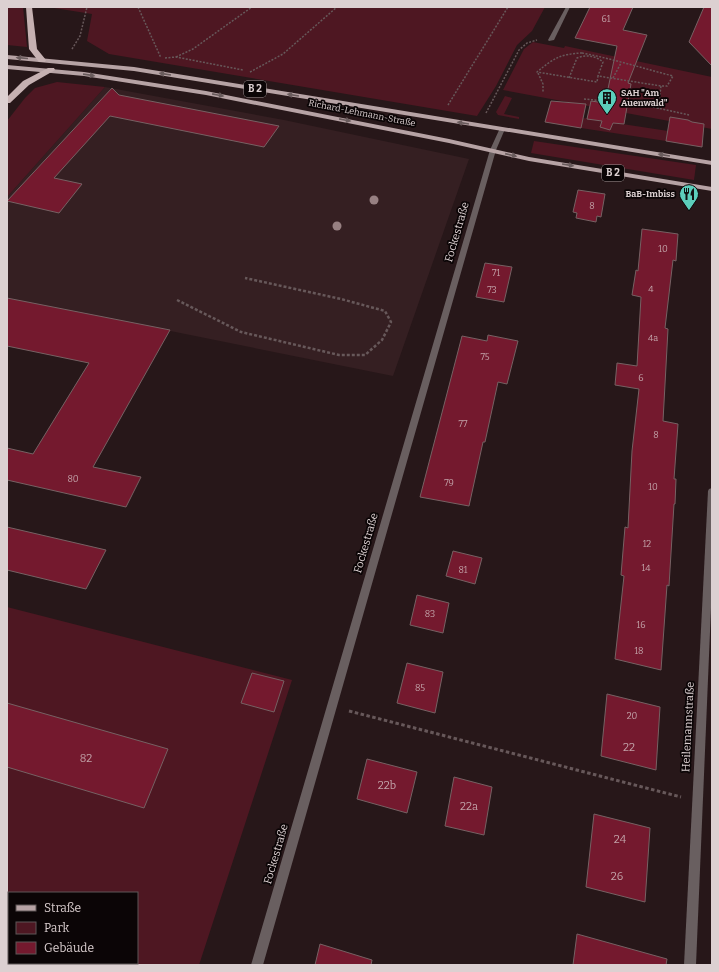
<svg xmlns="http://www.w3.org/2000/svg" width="719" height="972" font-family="Bitter,serif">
	<rect width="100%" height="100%" fill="#271719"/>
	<path fill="#351f22" d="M 105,87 L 284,120 L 469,159 L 393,376 L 7,298 L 7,197 Z"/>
	<g fill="#4e1722" fill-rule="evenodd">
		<path d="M 7,7 L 23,7 L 27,47 L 7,45 Z"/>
		<path d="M 48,7 L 545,7 L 532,31 L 517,45 L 496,86 L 477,116 L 109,54 L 87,41 L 92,14 Z"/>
		<path d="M 533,42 L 564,48 L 565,46 L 712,77 L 712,129 L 503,90 L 524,49 Z"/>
		<path d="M 57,82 L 105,87 L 7,197 L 7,121 L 25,98 L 35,88 Z"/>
		<path d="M 505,96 L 512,98 L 504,114 L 519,117 L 519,119 L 498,115 L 496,112 Z"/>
		<path d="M 583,118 L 668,131 L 666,141 L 581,128 Z"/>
		<path d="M 534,141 L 696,165 L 694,180 L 531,153 Z"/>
		<path d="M 7,607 L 292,680 L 199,965 L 7,965 ZM 9,893 L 137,893 L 137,963 L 9,963 Z"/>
	</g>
	<g fill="#74192e" stroke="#766163">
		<path d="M 590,7 L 633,7 L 623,30 L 647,35 L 628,83 L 631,84 L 624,124 L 613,123 L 610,130 L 600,127 L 602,121 L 587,119 L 591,101 L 605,103 L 617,46 L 575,38 Z"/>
		<path d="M 704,7 L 712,7 L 712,66 L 689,42 Z"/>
		<path d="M 112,88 L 119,95 L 279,126 L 264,147 L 110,116 L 54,178 L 82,184 L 59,213 L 7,201 Z"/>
		<path d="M 551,101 L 586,104 L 581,128 L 545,122 Z"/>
		<path d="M 670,117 L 688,120 L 692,122 L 704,124 L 702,147 L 666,141 Z"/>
		<path d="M 578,190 L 605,194 L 601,217 L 597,216 L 596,222 L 576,218 L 577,213 L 573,212 Z"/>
		<path d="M 642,229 L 678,234 L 676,261 L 673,260 L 665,328 L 668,329 L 663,421 L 678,424 L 674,479 L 676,479 L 675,504 L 674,504 L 669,586 L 667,585 L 661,670 L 615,659 L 624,576 L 621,575 L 625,527 L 628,528 L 632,451 L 639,389 L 615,385 L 617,363 L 637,366 L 641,297 L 632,295 L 636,270 L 638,271 Z"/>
		<path d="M 485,263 L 512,267 L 504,302 L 476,297 Z"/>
		<path d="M 7,298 L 170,330 L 93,467 L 141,477 L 126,507 L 7,480 L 7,448 L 33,454 L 89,363 L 7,346 Z"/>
		<path d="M 488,335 L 518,341 L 507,384 L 498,382 L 485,442 L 483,442 L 469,506 L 420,497 L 462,336 L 487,341 Z"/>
		<path d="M 7,527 L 106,550 L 86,589 L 7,570 Z"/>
		<path d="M 453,551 L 482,558 L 475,584 L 446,576 Z"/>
		<path d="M 417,595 L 449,603 L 443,633 L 410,625 Z"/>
		<path d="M 407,663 L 443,672 L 435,713 L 397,703 Z"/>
		<path d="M 252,673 L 284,681 L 274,712 L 241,703 Z"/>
		<path d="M 607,694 L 660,707 L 656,770 L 601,756 Z"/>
		<path d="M 7,703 L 168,749 L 144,808 L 7,767 Z"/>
		<path d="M 367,759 L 417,772 L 407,813 L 357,799 Z"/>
		<path d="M 454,777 L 492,787 L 484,835 L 445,826 Z"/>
		<path d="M 594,814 L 650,828 L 645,902 L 586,887 Z"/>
		<path d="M 577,934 L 667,959 L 666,965 L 573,965 Z"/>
		<path d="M 320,944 L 372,960 L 371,965 L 315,965 Z"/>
	</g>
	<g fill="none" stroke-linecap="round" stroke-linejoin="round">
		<g stroke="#67585a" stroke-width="1.5" stroke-dasharray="2 1.5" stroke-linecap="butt">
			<path d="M 138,7 L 161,58"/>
			<path d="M 72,49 L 80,36 L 87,7"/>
			<path d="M 582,53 C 613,59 642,68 673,76 L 667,86 L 661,86 L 598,76 L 597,82 L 537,72 C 554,58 560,54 582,53 Z"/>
			<path d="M 176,57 L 193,49 L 252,7"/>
			<path d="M 165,58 L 176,57 L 243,70"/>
			<path d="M 250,72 L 283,54 L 337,7"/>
			<path d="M 538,73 L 543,84 L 543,92"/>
			<path d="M 569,78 L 577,58 C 586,54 596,56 603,62 L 598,76"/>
			<path d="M 613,78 L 621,63"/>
			<path d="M 584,99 L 605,101"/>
			<path d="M 448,105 L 508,7"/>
			<path d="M 653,107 L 689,115"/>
			<path d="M 658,109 L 661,86"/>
			<path d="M 486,113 L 519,50 L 527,43 L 537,40"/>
		</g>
		<path stroke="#67585a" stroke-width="2.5" stroke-dasharray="3 2" stroke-linecap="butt" d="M 177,300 L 241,332 L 339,355 L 365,355 L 382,340 L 391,322 L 385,311 L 341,299 L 245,278"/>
		<path stroke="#67585a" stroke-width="3" stroke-dasharray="3.5 2.5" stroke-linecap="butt" d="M 349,711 L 681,797"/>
		<g fill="#695f60" fill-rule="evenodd">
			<path d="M 566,7 L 570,7 L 554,40 L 549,41 L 548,40 Z"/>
			<path d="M 500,128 L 505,129 L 496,150 L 263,965 L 251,965 L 490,150 Z"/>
			<path d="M 712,488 L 712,584 L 696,965 L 684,965 L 708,491 L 709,489 Z"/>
		</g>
		<g fill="#b7a3a5" fill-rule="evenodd">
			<path d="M 7,55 L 134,67 L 712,161 L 712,165 L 134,71 L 7,59 Z"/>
			<path d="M 7,65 L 84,72 L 206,91 L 449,139 L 529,157 L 712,187 L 712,191 L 529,161 L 449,143 L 206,95 L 84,76 L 7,69 Z"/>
		</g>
		<g fill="#c6b1b2" fill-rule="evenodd">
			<path d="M 26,7 L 32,7 L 37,49 L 46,60 L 45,62 L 39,62 L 29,49 Z"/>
			<path d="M 48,68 L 54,68 L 55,70 L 29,85 L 10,103 L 7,103 L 7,97 L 23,81 Z"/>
		</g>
	</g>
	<g fill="#978082">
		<circle cx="374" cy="200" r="4.5"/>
		<circle cx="337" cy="226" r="4.5"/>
	</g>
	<defs><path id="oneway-solid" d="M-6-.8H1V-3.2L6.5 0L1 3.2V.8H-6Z"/></defs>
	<g fill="#6a5c5d">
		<use href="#oneway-solid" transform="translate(22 58) rotate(-175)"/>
		<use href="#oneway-solid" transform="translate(165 74) rotate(-171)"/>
		<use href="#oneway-solid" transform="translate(89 75) rotate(8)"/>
		<use href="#oneway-solid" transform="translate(218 95) rotate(11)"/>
		<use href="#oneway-solid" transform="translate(293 95) rotate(-171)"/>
		<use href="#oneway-solid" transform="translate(345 120) rotate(11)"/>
		<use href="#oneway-solid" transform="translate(463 123) rotate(-171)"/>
		<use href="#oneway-solid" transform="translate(511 155) rotate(13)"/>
		<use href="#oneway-solid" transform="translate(664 155) rotate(-171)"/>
		<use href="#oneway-solid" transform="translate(568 165) rotate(9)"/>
	</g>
	<defs>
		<g id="building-pin" transform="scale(1)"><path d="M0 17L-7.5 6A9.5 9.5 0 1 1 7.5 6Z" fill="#5ccebb" stroke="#0b0506"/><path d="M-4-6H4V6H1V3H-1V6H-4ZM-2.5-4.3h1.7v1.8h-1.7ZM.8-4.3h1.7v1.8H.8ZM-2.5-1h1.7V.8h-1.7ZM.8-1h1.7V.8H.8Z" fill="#111"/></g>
		<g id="restaurant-pin" transform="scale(1)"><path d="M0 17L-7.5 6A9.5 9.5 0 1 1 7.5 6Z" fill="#5ccebb" stroke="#0b0506"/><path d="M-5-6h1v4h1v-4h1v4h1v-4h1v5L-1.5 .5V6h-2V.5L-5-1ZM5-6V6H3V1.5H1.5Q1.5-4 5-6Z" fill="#111"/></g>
	</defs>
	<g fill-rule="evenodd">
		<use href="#building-pin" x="607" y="98"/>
		<use href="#restaurant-pin" x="689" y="194"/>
	</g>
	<g text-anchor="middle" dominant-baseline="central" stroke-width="3.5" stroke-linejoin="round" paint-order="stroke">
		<g font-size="9" fill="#c2a2a8">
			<text x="606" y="19">61</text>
			<text x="592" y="206">8</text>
			<text x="663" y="249">10</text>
			<text x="496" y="273">71</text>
			<text x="651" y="289">4</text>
			<text x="492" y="290">73</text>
			<text x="653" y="338">4a</text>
			<text x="485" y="357">75</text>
			<text x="641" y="378">6</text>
			<text x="463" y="424">77</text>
			<text x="656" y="435">8</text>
			<text x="73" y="479">80</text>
			<text x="449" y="483">79</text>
			<text x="653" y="487">10</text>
			<text x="647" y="544">12</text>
			<text x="646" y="568">14</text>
			<text x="463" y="570">81</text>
			<text x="430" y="614">83</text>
			<text x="641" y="625">16</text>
			<text x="639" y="651">18</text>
			<text x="420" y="688">85</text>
			<text x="632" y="716">20</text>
		</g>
		<g font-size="9" font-weight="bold" fill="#dcd0d1" stroke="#0b0506" text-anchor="start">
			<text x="621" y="93">SAH "Am<tspan x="621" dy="10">Auenwald"</tspan></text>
			<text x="675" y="194" text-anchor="end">BaB-Imbiss</text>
		</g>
		<g font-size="9" fill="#dcd0d1" stroke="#0b0506">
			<text transform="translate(362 113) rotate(11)">Richard-Lehmann-Straße</text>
		</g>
		<g fill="#0b0506" stroke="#9d9394" stroke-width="1">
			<rect x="244" y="81" width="22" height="16" rx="3"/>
			<rect x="602" y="165" width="22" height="16" rx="3"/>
		</g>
		<g font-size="10" font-weight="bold" fill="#dcd0d1">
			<text x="255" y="89">B 2</text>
			<text x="613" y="173">B 2</text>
		</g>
		<g font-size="11" fill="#dcd0d1" stroke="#0b0506">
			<text transform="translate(457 232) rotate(-74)">Fockestraße</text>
			<text transform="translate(366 543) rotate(-74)">Fockestraße</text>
			<text transform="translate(688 727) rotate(-87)">Heilemannstraße</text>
			<text transform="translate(276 854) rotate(-74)">Fockestraße</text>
		</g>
		<g font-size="11" fill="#c2a2a8">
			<text x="629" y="747">22</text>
			<text x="86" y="758">82</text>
			<text x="387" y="785">22b</text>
			<text x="469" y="806">22a</text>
			<text x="620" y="839">24</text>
			<text x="617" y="876">26</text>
		</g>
	</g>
	<rect width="719" height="972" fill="none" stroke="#dcd0d1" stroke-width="16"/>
	<rect x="8" y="892" width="130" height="72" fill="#0b0506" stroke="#5f5657"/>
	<rect x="16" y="905" width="20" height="6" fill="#b7a3a5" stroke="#5f5657"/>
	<text x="44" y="912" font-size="12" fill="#dcd0d1">Straße</text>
	<rect x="16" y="922" width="20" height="12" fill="#4e1722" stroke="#5f5657"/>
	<text x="44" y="932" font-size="12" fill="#dcd0d1">Park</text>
	<rect x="16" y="942" width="20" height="12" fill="#74192e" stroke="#5f5657"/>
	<text x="44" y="952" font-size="12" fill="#dcd0d1">Gebäude</text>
</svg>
